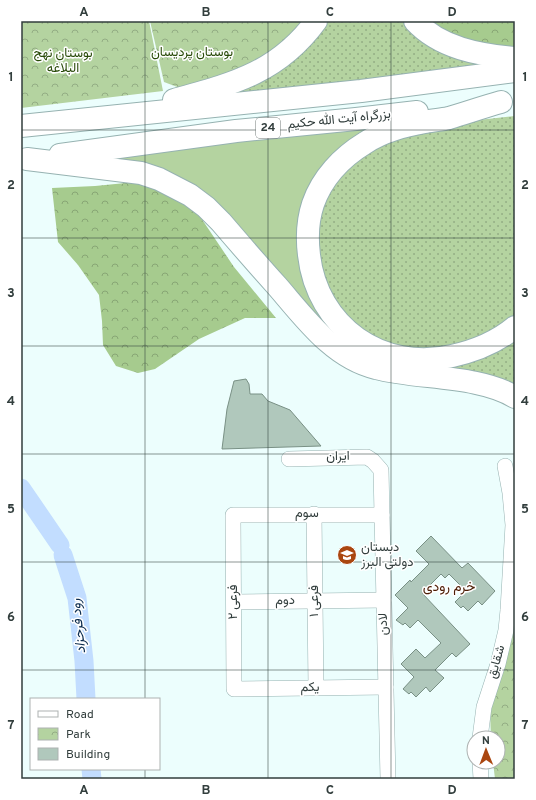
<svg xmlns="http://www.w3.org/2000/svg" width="536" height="800" font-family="Overpass,Vazirmatn,sans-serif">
	<defs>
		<pattern id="forest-crowns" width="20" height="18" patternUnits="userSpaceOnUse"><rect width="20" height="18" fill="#a6cb8e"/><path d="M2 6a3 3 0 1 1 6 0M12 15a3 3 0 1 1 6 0" fill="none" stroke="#88a675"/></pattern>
		<pattern id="park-crowns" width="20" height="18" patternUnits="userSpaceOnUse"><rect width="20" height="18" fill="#b4d3a0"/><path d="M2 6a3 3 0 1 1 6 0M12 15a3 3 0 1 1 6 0" fill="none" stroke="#93ad84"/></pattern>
		<pattern id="garden-dots" width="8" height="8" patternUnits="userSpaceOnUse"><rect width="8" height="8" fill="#b4d3a0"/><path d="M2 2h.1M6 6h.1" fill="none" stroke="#93ad84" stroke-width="1.8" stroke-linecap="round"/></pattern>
	</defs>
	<rect width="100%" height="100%" fill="#ecfefd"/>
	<path fill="#b4d3a0" d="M 402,119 L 352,353 L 216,210 L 97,161 Z"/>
	<g fill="url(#forest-crowns)">
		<path d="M 424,21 L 515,21 L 515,51 L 471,46 Z"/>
		<path d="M 146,181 L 193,206 L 234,267 L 276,318 L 245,318 L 199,339 L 155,369 L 138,373 L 116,366 L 103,345 L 102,321 L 99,295 L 78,265 L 58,242 L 52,188 L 95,186 Z"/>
	</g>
	<g fill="url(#park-crowns)">
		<path d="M 21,21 L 149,21 L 163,91 L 21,108 Z"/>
		<path d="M 150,21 L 304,21 L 286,43 L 260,63 L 180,88 L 164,82 Z"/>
		<path d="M 515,575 L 515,779 L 495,779 L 493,762 L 498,762 L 498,738 L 491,738 L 490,712 Z"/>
	</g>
	<g fill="url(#garden-dots)">
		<path d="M 323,21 L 407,21 L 515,62 L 202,101 Z"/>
		<path d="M 515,116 L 515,320 L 494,335 L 418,353 L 360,335 L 320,282 L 314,234 L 333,179 L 371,145 L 460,122 Z"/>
		<path d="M 515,335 L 515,393 L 404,364 Z"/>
	</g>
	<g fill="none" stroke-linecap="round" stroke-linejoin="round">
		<g stroke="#c2ddff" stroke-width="19">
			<path d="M 21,488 L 60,545"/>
			<path d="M 63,555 L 77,598 L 84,661 L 86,699"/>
			<path d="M 91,769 L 92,779"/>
		</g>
	</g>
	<g fill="#b0c8bc" stroke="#799085">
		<path d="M 246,379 L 249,384 L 250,394 L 262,394 L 268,401 L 290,410 L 321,446 L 222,449 L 227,409 L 234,381 Z"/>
		<path d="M 431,536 L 462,568 L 468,563 L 495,591 L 482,605 L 478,601 L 468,611 L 463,606 L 461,608 L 455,602 L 466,591 L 449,574 L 445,578 L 441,574 L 422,593 L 470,644 L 456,657 L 452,653 L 435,670 L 444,678 L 430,692 L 426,687 L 416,697 L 411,692 L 409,694 L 403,689 L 414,677 L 401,664 L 416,649 L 425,658 L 441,643 L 418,620 L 410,628 L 405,623 L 403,625 L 396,620 L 408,608 L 395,595 L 410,580 L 411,582 L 429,564 L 416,551 Z"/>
	</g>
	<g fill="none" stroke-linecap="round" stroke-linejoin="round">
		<g stroke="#96b2b1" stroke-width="16">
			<g id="minor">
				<path d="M 289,459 L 367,457 L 373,461 L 381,470 L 388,779"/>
				<path d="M 314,514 L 316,688"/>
				<path d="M 382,515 L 233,515 L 234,689 L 386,687"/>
				<path d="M 234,602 L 384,600"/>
				<path d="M 480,738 L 484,707 L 498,664 L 506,630 L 508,610 L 513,525 L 510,493 L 505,466"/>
				<path d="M 480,762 L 481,779"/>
			</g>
		</g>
		<g stroke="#96b2b1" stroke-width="24">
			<g id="highway">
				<path d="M 415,21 C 440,48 479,55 515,58"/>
				<path d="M 174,100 C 232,84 278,73 316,21"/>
				<path d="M 501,102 C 483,107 466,113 449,118 C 441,120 433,120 425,122 C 404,126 383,131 365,143 C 342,157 322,178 313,204 C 308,219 307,239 309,255 C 317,327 382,372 452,356 C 475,351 497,342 515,327"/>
				<path d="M 21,126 L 361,91 L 515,71"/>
				<path d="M 60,155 L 236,131 L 356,119 L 417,112"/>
				<path d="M 27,159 L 141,173 L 159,179 L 190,195 L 206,207 L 221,222 C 239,243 258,265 277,286 C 304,317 333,358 376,368 C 418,379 479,375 515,397"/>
			</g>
		</g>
		<use href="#minor" stroke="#fff" stroke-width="15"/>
		<use href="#highway" stroke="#fff" stroke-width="22"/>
	</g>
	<path fill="none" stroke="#323e3d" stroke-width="1" stroke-opacity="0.55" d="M 145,21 L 145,699M 268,21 L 268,779M 391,21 L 391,779M 21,130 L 515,130M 21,238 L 515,238M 21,346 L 515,346M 21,454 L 515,454M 21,562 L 515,562M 21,670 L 515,670M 145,769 L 145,779"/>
	<defs>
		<g id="school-disc" transform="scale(1)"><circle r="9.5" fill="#aa4610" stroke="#fff"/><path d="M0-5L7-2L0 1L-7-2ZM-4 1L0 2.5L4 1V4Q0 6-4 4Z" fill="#fff"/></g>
	</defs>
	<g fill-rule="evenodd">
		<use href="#school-disc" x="347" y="555"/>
	</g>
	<g text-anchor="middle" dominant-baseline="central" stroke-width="3" stroke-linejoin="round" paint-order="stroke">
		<rect fill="#fff" stroke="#707877" stroke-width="1" x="256" y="118" width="24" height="20" rx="3"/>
		<g font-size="12" font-weight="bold" fill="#323e3d">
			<text x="268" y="128">24</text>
		</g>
		<g font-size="13" fill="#274907" stroke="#fff">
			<text x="192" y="53">بوستان پردیسان</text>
			<text x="63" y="54">بوستان نهج<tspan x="63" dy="15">البلاغه</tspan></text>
		</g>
		<g font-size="13" fill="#323e3d" stroke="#fff">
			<text transform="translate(339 120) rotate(-6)">بزرگراه آیت الله حکیم</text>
			<text transform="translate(338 457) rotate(-1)">ایران</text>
			<text x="307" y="514">سوم</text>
			<text transform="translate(285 601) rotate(-1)">دوم</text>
			<text transform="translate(315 601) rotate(-90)">فرعی ۱</text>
			<text transform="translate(234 602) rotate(-90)">فرعی ۲</text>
			<text transform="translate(384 624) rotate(-91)">لادن</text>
			<text transform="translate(497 662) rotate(-74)">شقایق</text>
			<text transform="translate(310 688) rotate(-1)">یکم</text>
		</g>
		<g font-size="13" fill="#323e3d" stroke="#fff" text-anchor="start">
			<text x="361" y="548">دبستان<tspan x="361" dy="15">دولتی البرز</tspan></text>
		</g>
		<g font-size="14" fill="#4d1d05" stroke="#fff">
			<text x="449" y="587">خرم رودی</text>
		</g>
		<g font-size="14" font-style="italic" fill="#0c2c4f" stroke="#fff">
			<text transform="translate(79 626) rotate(-96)">رود فرحزاد</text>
		</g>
	</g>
	<rect width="536" height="800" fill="none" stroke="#ffffff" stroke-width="44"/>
	<rect x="30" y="698" width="130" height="72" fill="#ffffff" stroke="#adb2b1"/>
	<rect x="38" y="711" width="20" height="6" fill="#ffffff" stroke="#adb2b1"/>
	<text x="66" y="718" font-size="12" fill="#323e3d">Road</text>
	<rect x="38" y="728" width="20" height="12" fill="url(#park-crowns)" stroke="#adb2b1"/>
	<text x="66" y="738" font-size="12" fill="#323e3d">Park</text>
	<rect x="38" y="748" width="20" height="12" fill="#b0c8bc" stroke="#adb2b1"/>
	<text x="66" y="758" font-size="12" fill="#323e3d">Building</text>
	<g transform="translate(486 750) rotate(359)"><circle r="19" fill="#ffffff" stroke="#adb2b1"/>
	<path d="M0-3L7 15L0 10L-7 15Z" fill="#aa4610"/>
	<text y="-6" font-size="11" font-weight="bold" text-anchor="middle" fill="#323e3d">N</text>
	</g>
	<rect x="22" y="22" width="492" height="756" fill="none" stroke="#323e3d" stroke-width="1.5"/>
	<g font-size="13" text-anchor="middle" font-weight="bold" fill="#323e3d">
		<text x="84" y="16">A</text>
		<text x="206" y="16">B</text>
		<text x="330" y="16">C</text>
		<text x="452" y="16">D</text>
		<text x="11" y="81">1</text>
		<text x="525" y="81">1</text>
		<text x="11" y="189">2</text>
		<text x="525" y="189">2</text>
		<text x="11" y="297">3</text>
		<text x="525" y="297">3</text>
		<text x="11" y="405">4</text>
		<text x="525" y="405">4</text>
		<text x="11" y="513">5</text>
		<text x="525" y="513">5</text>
		<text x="11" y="621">6</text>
		<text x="525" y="621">6</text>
		<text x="11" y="729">7</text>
		<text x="525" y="729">7</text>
		<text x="84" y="794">A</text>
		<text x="206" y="794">B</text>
		<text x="330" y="794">C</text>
		<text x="452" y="794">D</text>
	</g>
</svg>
